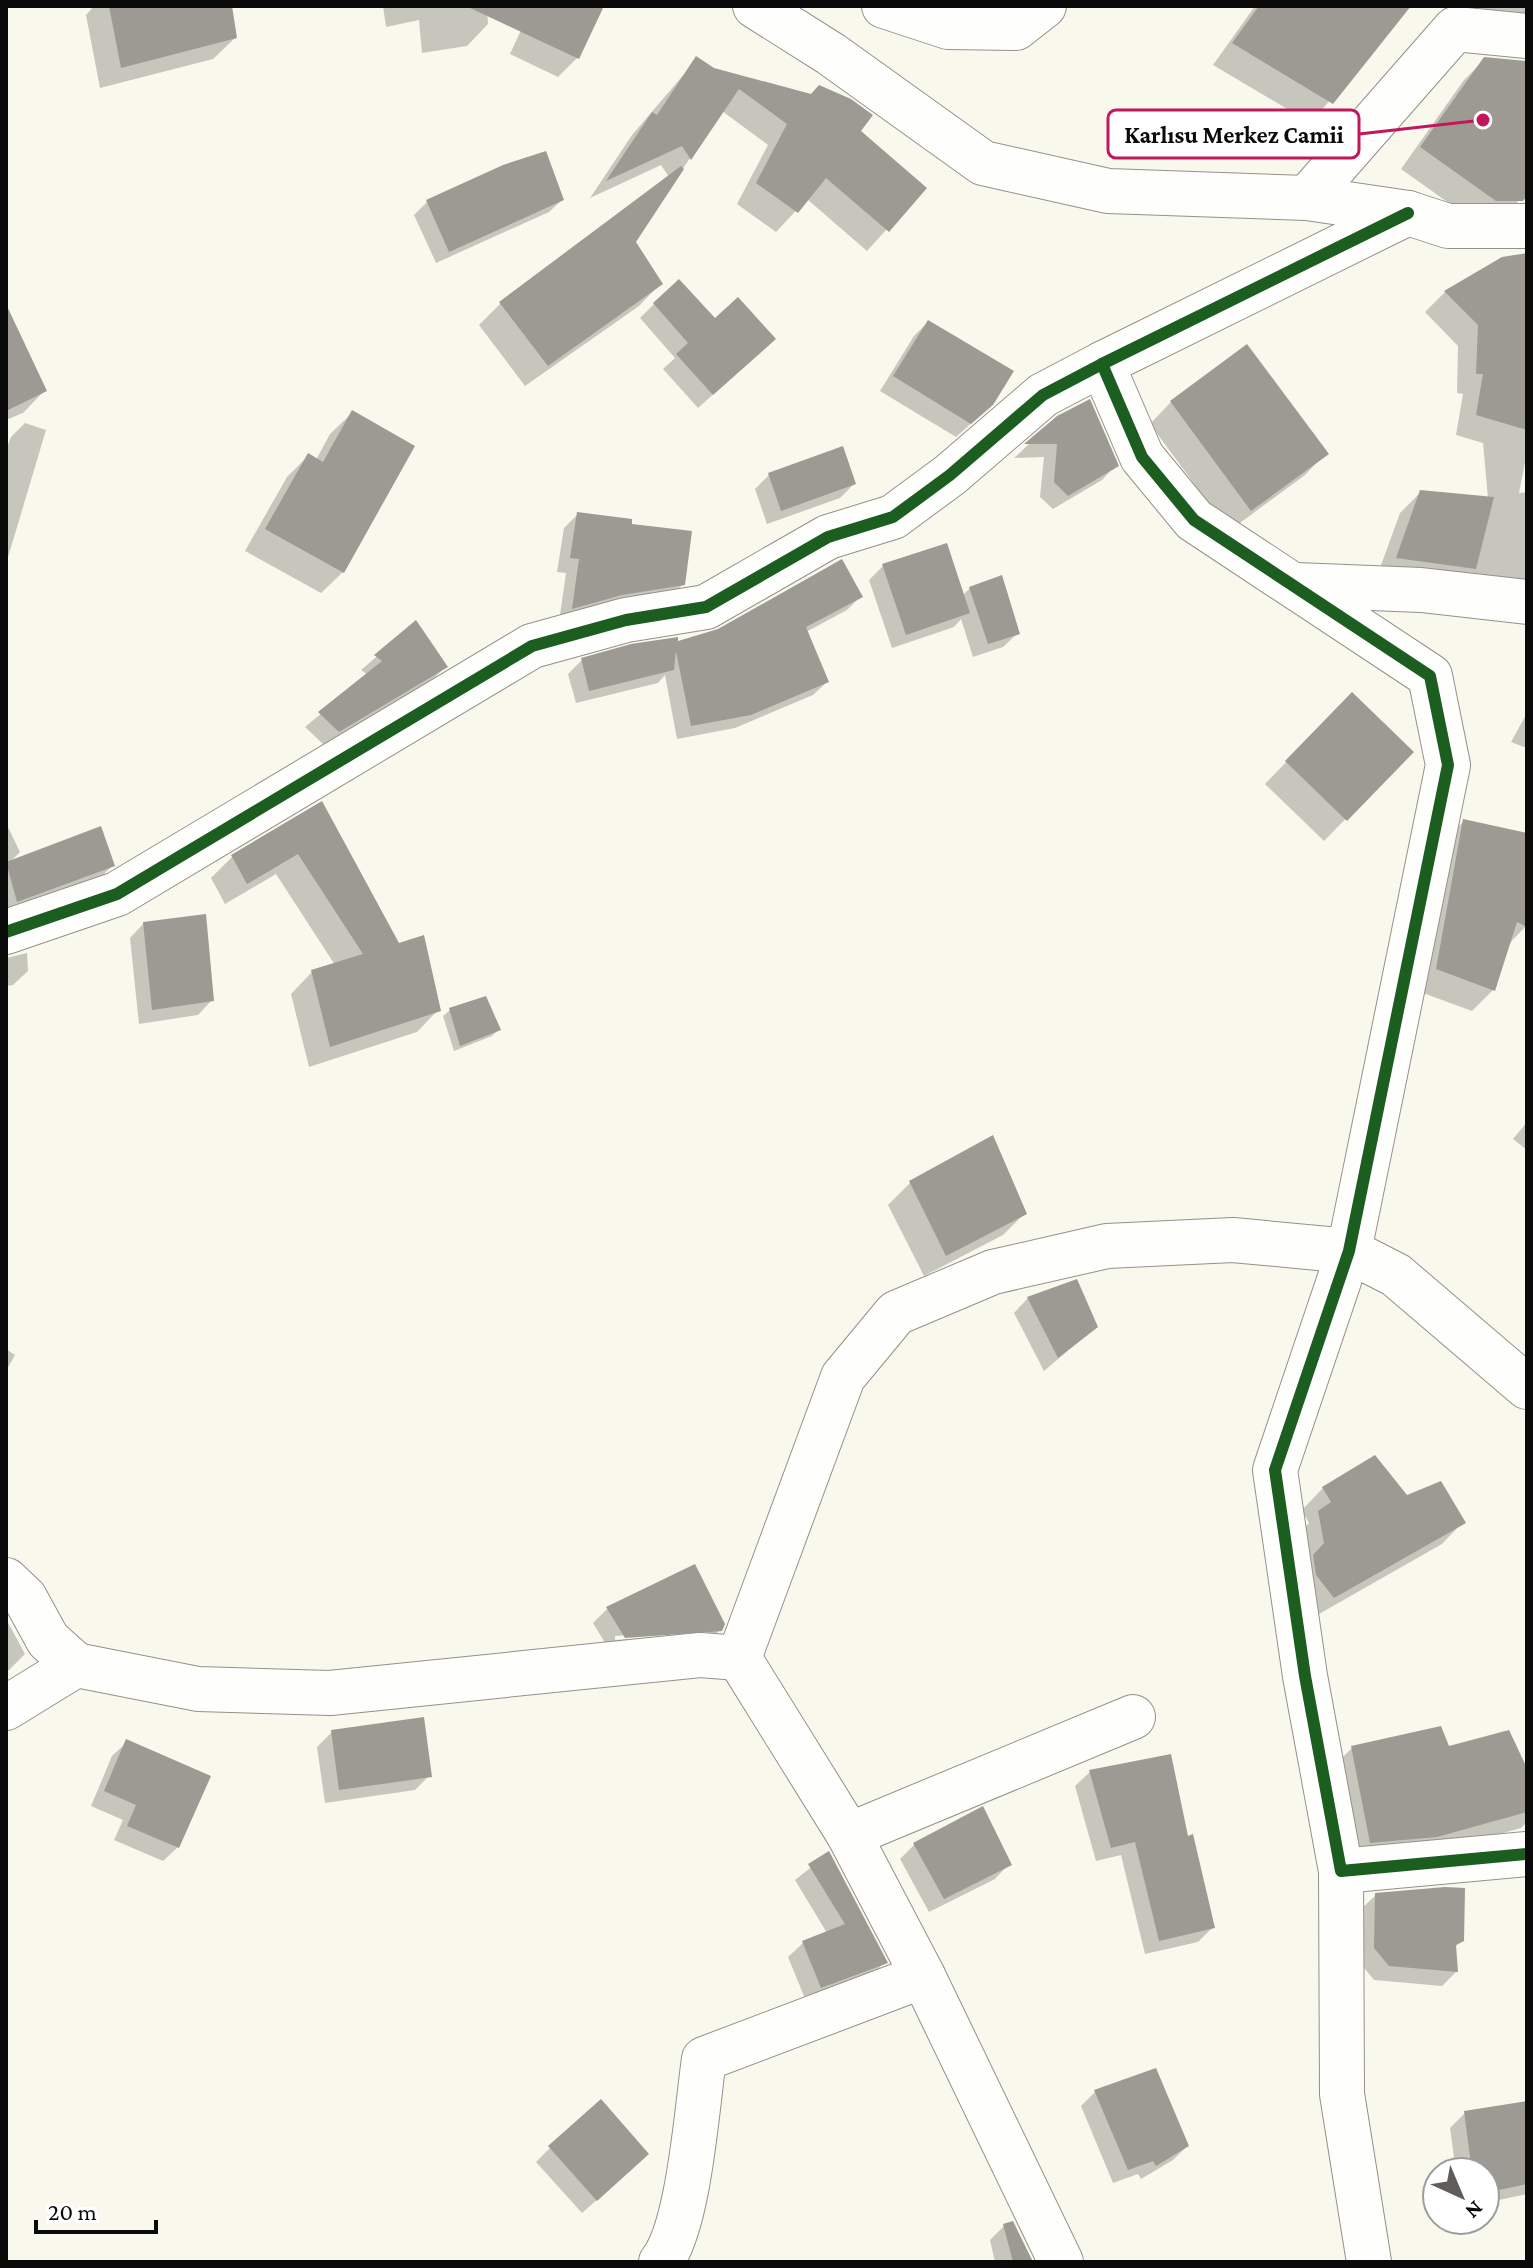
<svg xmlns="http://www.w3.org/2000/svg" width="1533" height="2268" font-family="'Crimson Pro',serif">
	<rect width="100%" height="100%" fill="#f9f8ed"/>
	<g fill="#0003" fill-rule="evenodd">
		<path d="M 94,6 L 230,6 L 235,38 L 213,59 L 100,88 L 86,15 Z"/>
		<path d="M 383,6 L 487,6 L 488,24 L 467,46 L 422,53 L 419,20 L 386,27 Z"/>
		<path d="M 532,6 L 601,6 L 577,58 L 558,77 L 510,54 Z"/>
		<path d="M 1255,6 L 1408,6 L 1311,123 L 1213,65 Z"/>
		<path d="M 1480,6 L 1527,6 L 1527,23 L 1486,18 Z"/>
		<path d="M 697,59 L 713,70 L 858,132 L 924,188 L 867,251 L 807,199 L 776,232 L 737,204 L 768,145 L 722,111 L 633,242 L 660,284 L 639,306 L 525,386 L 479,325 L 500,304 L 669,177 L 661,165 L 590,198 L 632,135 Z"/>
		<path d="M 1485,59 L 1527,63 L 1527,192 L 1500,221 L 1474,221 L 1401,169 L 1464,80 Z"/>
		<path d="M 562,200 L 549,212 L 436,263 L 414,215 L 427,202 Z"/>
		<path d="M 1527,255 L 1527,452 L 1519,493 L 1527,492 L 1527,594 L 1376,579 L 1400,513 L 1421,492 L 1488,498 L 1483,443 L 1456,435 L 1463,394 L 1457,393 L 1458,346 L 1425,312 L 1445,292 Z"/>
		<path d="M 654,304 L 715,321 L 759,353 L 698,408 L 663,369 L 675,358 L 640,318 Z"/>
		<path d="M 6,309 L 44,391 L 23,413 L 6,420 Z"/>
		<path d="M 928,322 L 976,419 L 956,437 L 880,391 L 914,336 Z"/>
		<path d="M 1247,346 L 1326,453 L 1305,475 L 1229,531 L 1150,424 L 1171,402 Z"/>
		<path d="M 352,413 L 343,572 L 321,593 L 245,551 L 287,477 L 308,456 L 316,460 L 330,434 Z"/>
		<path d="M 1058,417 L 1116,465 L 1102,480 L 1053,509 L 1040,497 L 1044,457 L 1014,458 Z"/>
		<path d="M 25,423 L 46,430 L 6,564 L 6,450 L 11,437 Z"/>
		<path d="M 769,475 L 854,484 L 840,498 L 767,524 L 755,489 Z"/>
		<path d="M 578,514 L 629,526 L 683,584 L 669,599 L 559,622 L 566,573 L 557,572 L 564,528 Z"/>
		<path d="M 883,566 L 962,596 L 970,588 L 1018,633 L 1003,647 L 973,657 L 961,619 L 954,627 L 892,648 L 869,580 Z"/>
		<path d="M 860,597 L 847,610 L 806,632 L 827,682 L 813,695 L 735,728 L 677,739 L 665,675 L 658,683 L 576,703 L 568,674 L 582,660 L 675,644 Z"/>
		<path d="M 416,623 L 445,667 L 431,681 L 324,745 L 305,727 L 368,675 L 361,670 Z"/>
		<path d="M 1352,694 L 1411,752 L 1324,841 L 1265,784 Z"/>
		<path d="M 1527,713 L 1527,748 L 1511,742 Z"/>
		<path d="M 321,804 L 398,945 L 438,1010 L 417,1032 L 309,1067 L 291,994 L 312,972 L 335,965 L 276,874 L 225,904 L 211,878 L 232,857 Z"/>
		<path d="M 1464,821 L 1527,835 L 1527,925 L 1508,945 L 1493,990 L 1472,1011 L 1415,990 L 1442,843 Z"/>
		<path d="M 6,823 L 20,852 L 9,863 L 112,866 L 98,880 L 6,914 Z"/>
		<path d="M 144,923 L 212,1000 L 198,1015 L 139,1024 L 130,938 Z"/>
		<path d="M 27,953 L 28,971 L 13,985 L 6,986 L 6,958 Z"/>
		<path d="M 450,1010 L 499,1029 L 492,1036 L 454,1051 L 443,1016 Z"/>
		<path d="M 1527,1122 L 1527,1150 L 1513,1139 Z"/>
		<path d="M 992,1138 L 1025,1213 L 1003,1235 L 924,1276 L 888,1205 L 910,1183 Z"/>
		<path d="M 1028,1298 L 1096,1327 L 1044,1371 L 1014,1313 Z"/>
		<path d="M 6,1349 L 15,1355 L 6,1371 Z"/>
		<path d="M 1323,1488 L 1406,1497 L 1463,1522 L 1442,1544 L 1312,1618 L 1298,1535 L 1309,1523 L 1302,1510 Z"/>
		<path d="M 694,1566 L 721,1629 L 706,1644 L 610,1651 L 593,1623 L 607,1609 ZM 708,1630 L 708,1634 L 615,1640 L 615,1636 Z"/>
		<path d="M 6,1619 L 25,1654 L 6,1673 Z"/>
		<path d="M 332,1732 L 429,1776 L 415,1790 L 325,1803 L 317,1747 Z"/>
		<path d="M 127,1742 L 178,1847 L 163,1861 L 114,1840 L 123,1820 L 91,1806 L 112,1756 Z"/>
		<path d="M 1352,1748 L 1448,1748 L 1527,1773 L 1527,1822 L 1521,1828 L 1414,1858 L 1349,1864 L 1331,1769 Z"/>
		<path d="M 1090,1772 L 1186,1838 L 1212,1928 L 1198,1942 L 1145,1954 L 1121,1855 L 1096,1861 L 1075,1786 Z"/>
		<path d="M 982,1809 L 1009,1864 L 995,1879 L 929,1912 L 900,1859 L 914,1845 Z"/>
		<path d="M 828,1854 L 885,1962 L 871,1976 L 806,2001 L 788,1957 L 803,1943 L 827,1933 L 795,1880 Z"/>
		<path d="M 1376,1895 L 1462,1940 L 1454,1948 L 1456,1972 L 1442,1986 L 1374,1980 L 1360,1963 L 1361,1909 Z"/>
		<path d="M 1095,2092 L 1187,2146 L 1173,2160 L 1141,2179 L 1138,2174 L 1113,2183 L 1081,2106 Z"/>
		<path d="M 1527,2103 L 1527,2194 L 1485,2203 L 1485,2172 L 1456,2172 L 1450,2128 L 1465,2113 Z"/>
		<path d="M 550,2148 L 633,2168 L 582,2213 L 536,2162 Z"/>
		<path d="M 1012,2223 L 1033,2262 L 995,2262 L 990,2240 L 1004,2226 Z"/>
	</g>
	<g fill="#9c9a93">
		<path d="M 109,6 L 232,6 L 237,38 L 121,68 Z"/>
		<path d="M 466,6 L 604,6 L 579,59 Z"/>
		<path d="M 1259,6 L 1411,6 L 1333,104 L 1232,43 Z"/>
		<path d="M 696,56 L 714,68 L 811,94 L 819,85 L 851,99 L 873,115 L 861,131 L 927,188 L 889,232 L 826,178 L 798,213 L 756,183 L 787,124 L 739,89 L 691,160 L 682,146 L 606,181 L 652,112 L 657,115 Z"/>
		<path d="M 1484,57 L 1527,61 L 1527,196 L 1523,201 L 1496,201 L 1420,147 Z"/>
		<path d="M 546,151 L 564,200 L 449,252 L 426,200 L 503,165 Z"/>
		<path d="M 681,166 L 684,169 L 636,242 L 663,284 L 548,366 L 499,302 Z"/>
		<path d="M 1527,253 L 1527,430 L 1476,415 L 1483,374 L 1476,374 L 1478,325 L 1444,291 L 1502,257 Z"/>
		<path d="M 679,279 L 715,318 L 738,297 L 776,339 L 713,395 L 676,354 L 688,343 L 653,303 Z"/>
		<path d="M 6,304 L 47,391 L 6,411 Z"/>
		<path d="M 928,320 L 1014,371 L 993,405 L 971,424 L 893,376 Z"/>
		<path d="M 1247,344 L 1329,454 L 1251,511 L 1170,401 Z"/>
		<path d="M 1090,399 L 1119,466 L 1068,496 L 1054,482 L 1057,444 L 1024,444 L 1057,416 Z"/>
		<path d="M 352,410 L 415,446 L 344,573 L 265,529 L 308,453 L 323,462 Z"/>
		<path d="M 843,446 L 856,484 L 781,511 L 768,473 Z"/>
		<path d="M 1420,490 L 1494,497 L 1476,569 L 1396,558 Z"/>
		<path d="M 577,512 L 632,519 L 632,524 L 692,531 L 685,585 L 622,595 L 572,609 L 579,559 L 570,558 Z"/>
		<path d="M 947,543 L 970,613 L 906,635 L 882,564 Z"/>
		<path d="M 842,559 L 863,597 L 806,627 L 829,682 L 751,715 L 691,726 L 676,651 L 674,670 L 589,691 L 581,658 L 631,644 L 678,637 L 678,641 L 718,629 Z"/>
		<path d="M 1002,575 L 1020,634 L 988,644 L 969,587 Z"/>
		<path d="M 416,620 L 448,667 L 339,732 L 318,712 L 382,661 L 374,655 Z"/>
		<path d="M 1352,692 L 1414,752 L 1347,821 L 1285,761 Z"/>
		<path d="M 322,801 L 399,943 L 424,935 L 441,1011 L 330,1047 L 311,970 L 363,954 L 298,854 L 247,884 L 231,855 Z"/>
		<path d="M 1463,819 L 1527,833 L 1527,927 L 1517,922 L 1495,991 L 1436,969 Z"/>
		<path d="M 101,826 L 115,866 L 17,902 L 6,862 Z"/>
		<path d="M 206,914 L 214,1001 L 152,1010 L 143,922 Z"/>
		<path d="M 486,996 L 501,1030 L 460,1046 L 449,1008 Z"/>
		<path d="M 993,1135 L 1027,1214 L 946,1256 L 909,1181 Z"/>
		<path d="M 1077,1279 L 1098,1327 L 1058,1358 L 1027,1297 Z"/>
		<path d="M 1375,1455 L 1407,1495 L 1441,1481 L 1466,1523 L 1334,1598 L 1316,1575 L 1313,1555 L 1324,1543 L 1318,1511 L 1331,1502 L 1322,1487 Z"/>
		<path d="M 695,1564 L 725,1624 L 722,1631 L 625,1638 L 606,1607 Z"/>
		<path d="M 424,1717 L 432,1777 L 339,1790 L 331,1730 Z"/>
		<path d="M 1441,1726 L 1449,1746 L 1509,1730 L 1527,1768 L 1527,1812 L 1437,1837 L 1370,1843 L 1351,1746 Z"/>
		<path d="M 126,1739 L 211,1776 L 179,1848 L 127,1826 L 136,1805 L 104,1791 Z"/>
		<path d="M 1171,1754 L 1188,1836 L 1193,1834 L 1215,1928 L 1159,1941 L 1135,1842 L 1111,1848 L 1089,1770 Z"/>
		<path d="M 983,1806 L 1012,1865 L 944,1899 L 913,1843 Z"/>
		<path d="M 829,1851 L 888,1963 L 821,1988 L 802,1941 L 845,1924 L 808,1864 Z"/>
		<path d="M 1445,1887 L 1465,1888 L 1464,1941 L 1456,1945 L 1458,1972 L 1389,1966 L 1374,1948 L 1375,1893 Z"/>
		<path d="M 1156,2068 L 1189,2146 L 1156,2166 L 1153,2161 L 1128,2170 L 1094,2090 Z"/>
		<path d="M 601,2099 L 649,2154 L 597,2201 L 548,2146 Z"/>
		<path d="M 1527,2101 L 1527,2184 L 1485,2193 L 1485,2172 L 1472,2172 L 1464,2111 Z"/>
		<path d="M 1013,2221 L 1033,2262 L 1013,2262 L 1003,2224 Z"/>
	</g>
	<g fill="none" stroke-linecap="round" stroke-linejoin="round">
		<g stroke="#92918c" stroke-width="46">
			<g id="minor">
				<path d="M 755,6 L 831,54 L 983,163 L 1108,191 L 1307,198 L 1408,213 L 1448,226 L 1527,226"/>
				<path d="M 884,6 L 948,27 L 1016,28 L 1044,6"/>
				<path d="M 1307,198 L 1455,29 L 1527,36"/>
				<path d="M 1408,213 L 1102,364 L 1142,457 L 1194,520 L 1430,676 L 1448,765 L 1349,1251 L 1275,1470 L 1305,1676 L 1341,1871 L 1527,1854"/>
				<path d="M 1296,585 L 1421,590 L 1527,602"/>
				<path d="M 6,932 L 117,894 L 532,646 L 626,620 L 706,607 L 828,537 L 893,517 L 950,475 L 1043,395 L 1102,364"/>
				<path d="M 6,1580 L 25,1598 L 48,1640 L 76,1665"/>
				<path d="M 739,1658 L 843,1377 L 896,1313 L 993,1272 L 1107,1246 L 1233,1240 L 1349,1251 L 1396,1275 L 1527,1387"/>
				<path d="M 739,1658 L 849,1835 L 923,1976 L 1061,2262"/>
				<path d="M 6,1708 L 76,1665 L 198,1689 L 330,1693 L 700,1655 L 739,1658"/>
				<path d="M 849,1835 L 1133,1717"/>
				<path d="M 1341,1871 L 1342,2094 L 1369,2262"/>
				<path d="M 661,2262 C 689,2227 697,2107 704,2059 L 923,1976"/>
			</g>
		</g>
		<use href="#minor" stroke="#fefefc" stroke-width="44"/>
		<g stroke="#fff" stroke-width="17">
			<g id="cycleway">
				<path d="M 1408,213 L 1102,364 L 1142,457 L 1194,520 L 1430,676 L 1448,765 L 1349,1251 L 1275,1470 L 1305,1676 L 1341,1871 L 1527,1854"/>
				<path d="M 6,932 L 117,894 L 532,646 L 626,620 L 706,607 L 828,537 L 893,517 L 950,475 L 1043,395 L 1102,364"/>
			</g>
		</g>
		<use href="#cycleway" stroke="#1b5e20" stroke-width="12"/>
	</g>
	<path fill="none" stroke="#c2185b" stroke-width="3" d="M1483 120L1359 134"/>
	<circle fill="#c2185b" stroke="#fff" stroke-width="3" cx="1483" cy="120" r="8"/>
	<rect fill="#fff" stroke="#c2185b" stroke-width="3" x="1108" y="110" width="251" height="48" rx="8"/>
	<g font-size="24" text-anchor="middle" font-weight="bold" fill="#0a0a0a">
		<text x="1234" y="143">Karlısu Merkez Camii</text>
	</g>
	<rect width="1533" height="2268" fill="none" stroke="#0a0a0a" stroke-width="16"/>
	<g transform="translate(1461 2196) rotate(136)"><circle r="38" fill="#ffffff" stroke="#9d9d9d" stroke-width="2"/>
	<path d="M0-6L14 30L0 20L-14 30Z" fill="#5e5d59"/>
	<text y="-12" font-size="22" font-weight="bold" text-anchor="middle" fill="#0a0a0a">N</text>
	</g>
	<path d="M36 2220v12h120v-12" fill="none" stroke="#0a0a0a" stroke-width="4"/>
	<text x="48" y="2220" font-size="24" fill="#0a0a0a" stroke="#ffffff" stroke-width="6" paint-order="stroke">20 m</text>
</svg>
